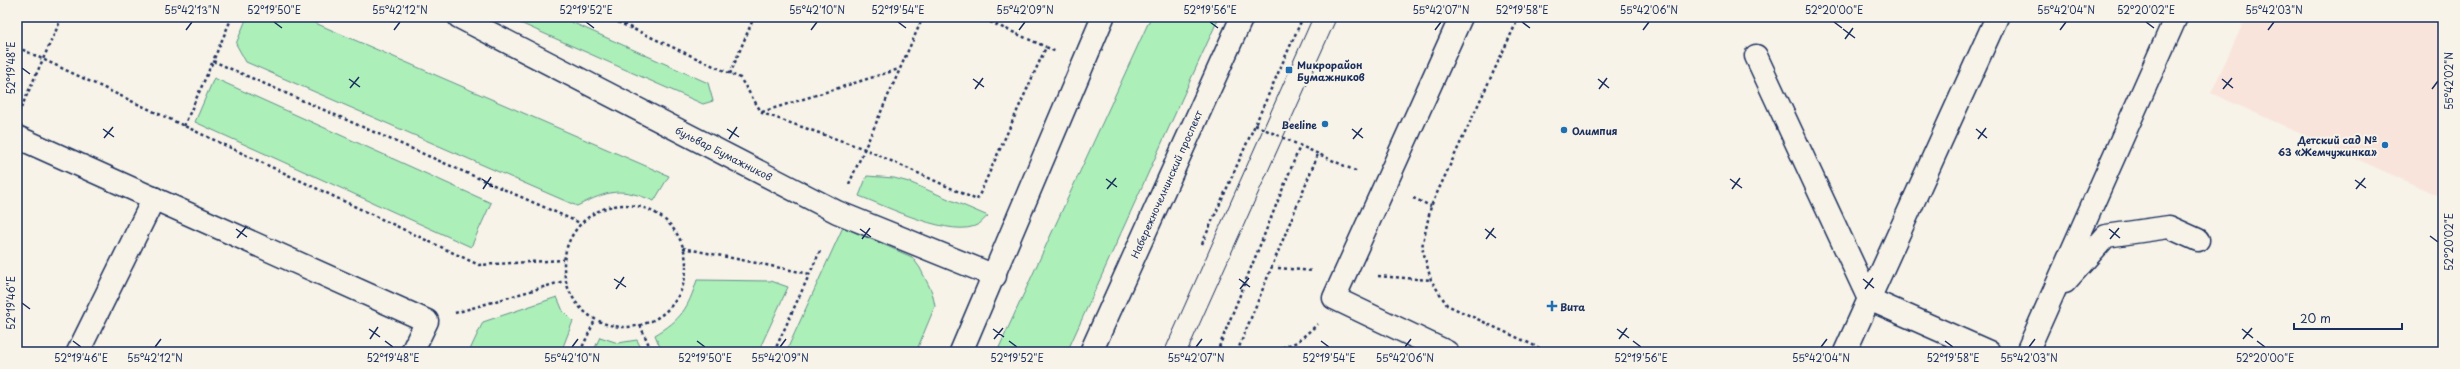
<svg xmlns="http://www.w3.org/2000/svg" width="2460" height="369" font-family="'Playpen Sans',sans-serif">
	<rect width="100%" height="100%" fill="#f7f3e8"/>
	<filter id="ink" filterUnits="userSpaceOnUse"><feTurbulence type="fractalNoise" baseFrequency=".025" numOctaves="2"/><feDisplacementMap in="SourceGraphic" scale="8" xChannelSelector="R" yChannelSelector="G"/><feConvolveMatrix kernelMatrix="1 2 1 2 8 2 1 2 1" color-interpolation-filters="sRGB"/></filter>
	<g filter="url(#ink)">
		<path fill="#f9e4dc" d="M 2246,17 L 2443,17 L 2443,198 L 2211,93 Z"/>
		<g fill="#acefb8" stroke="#648f8b">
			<path d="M 247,17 L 306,17 L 306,19 L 669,176 L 654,201 C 620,187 610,190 577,206 L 246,62 L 236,44 Z"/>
			<path d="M 520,17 L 560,17 L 708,83 L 713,101 L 703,104 L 518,22 Z"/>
			<path d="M 1151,17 L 1219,17 L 1067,352 L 997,352 Z"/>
			<path d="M 214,78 L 491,203 L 471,247 L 195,122 Z"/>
			<path d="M 867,176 L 894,178 L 909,182 L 988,216 C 985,218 982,222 979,224 C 954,240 886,206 859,196 Z"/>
			<path d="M 843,227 L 912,257 L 920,268 L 932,292 L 935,306 L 916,352 L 786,352 Z"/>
			<path d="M 697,280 L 771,281 L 788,287 L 758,352 L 662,352 L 655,335 C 681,320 688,308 697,280 Z"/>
			<path d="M 557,297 L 563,311 L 573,321 L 561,352 L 469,352 L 483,322 Z"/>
			<path d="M 600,337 L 618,343 L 637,340 L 643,352 L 593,352 Z"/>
		</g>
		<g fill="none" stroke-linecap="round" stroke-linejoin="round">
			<g stroke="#1b2f5e" stroke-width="25">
				<g id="minor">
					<path d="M 459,17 L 837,212 L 995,276"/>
					<path d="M 1756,56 L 1869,299 L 1989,352"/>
					<path d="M 17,137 L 427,321 L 412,352"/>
					<path d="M 2065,282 L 2106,236 L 2169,227 L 2198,240"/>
					<path d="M 78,352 L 154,198"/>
					<path d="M 1447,352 L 1334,298 L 1461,17"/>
					<path d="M 1845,352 L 1997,17"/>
					<path d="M 2027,352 L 2176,17"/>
				</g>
			</g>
			<g stroke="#1b2f5e" stroke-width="25">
				<g id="major">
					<path d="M 961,352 L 1103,17"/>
					<path d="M 1091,352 L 1242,17"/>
				</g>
			</g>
			<g stroke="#1b2f5e" stroke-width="2.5" stroke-dasharray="3 3" stroke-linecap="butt">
				<path d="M 232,17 L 213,61 L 580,223"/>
				<path d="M 607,17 L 740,78 L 762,113 L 865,149 L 977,200 L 1046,47 L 1056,52"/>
				<path d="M 979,17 L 1046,47"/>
				<path d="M 1519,17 L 1431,206 L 1422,247 L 1431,280 L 1447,305 L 1548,352"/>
				<path d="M 17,47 L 479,265 L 563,260"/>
				<path d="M 730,74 L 754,17"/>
				<path d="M 21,108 L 62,17"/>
				<path d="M 762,112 L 899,69"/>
				<path d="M 1255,125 L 1358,172"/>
				<path d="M 184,126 L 213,61"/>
				<path d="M 849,184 L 923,17"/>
				<path d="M 1413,198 L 1431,206"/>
				<circle cx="625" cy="266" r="61"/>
				<path d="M 1202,244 L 1303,17"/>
				<path d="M 683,248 L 810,274"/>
				<path d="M 1278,268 L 1313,271"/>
				<path d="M 1378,276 L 1431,280"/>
				<path d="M 455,313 L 564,281"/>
				<path d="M 640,325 L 652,352"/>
				<path d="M 1219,347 L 1300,146"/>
				<path d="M 580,352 L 595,320"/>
				<path d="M 774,352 L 820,251"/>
				<path d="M 1217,352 L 1219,347 L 1229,352"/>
				<path d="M 1237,352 L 1318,154"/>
				<path d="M 1271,352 L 1297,342 L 1318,324"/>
			</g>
			<use href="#minor" stroke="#f7f3e8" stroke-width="22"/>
			<use href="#major" stroke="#f7f3e8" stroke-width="22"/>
			<g stroke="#1b2f5e" stroke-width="1">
				<path d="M 1164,352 L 1313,17"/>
				<path d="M 1187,352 L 1337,17"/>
			</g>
		</g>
	</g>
	<path fill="none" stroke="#1b2f5e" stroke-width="1.5" d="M 274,22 L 282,28M 586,22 L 594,28M 898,22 L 906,28M 1210,22 L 1218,28M 1522,22 L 1530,28M 1834,22 L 1842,28M 2146,22 L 2154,28M 1843,29 L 1855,38M 186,30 L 192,22M 394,30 L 400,22M 811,30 L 817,22M 1019,30 L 1025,22M 1435,30 L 1441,22M 1643,30 L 1649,22M 2060,30 L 2066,22M 2268,30 L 2274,22M 1845,39 L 1853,28M 22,68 L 30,74M 349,79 L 360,87M 973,79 L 984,87M 1598,79 L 1609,88M 2222,79 L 2233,88M 350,88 L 359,77M 975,89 L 983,78M 1599,89 L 1607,78M 2223,89 L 2232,78M 2432,89 L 2438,81M 103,129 L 114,137M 727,129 L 739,137M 1352,129 L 1363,138M 1976,129 L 1987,138M 104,138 L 113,127M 729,139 L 737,127M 1353,139 L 1362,128M 1978,139 L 1986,128M 482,179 L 493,187M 1106,179 L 1117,187M 1730,179 L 1742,188M 2355,180 L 2366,188M 483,189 L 491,177M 1107,189 L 1116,178M 1732,189 L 1740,178M 2356,189 L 2365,178M 236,229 L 247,237M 860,229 L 871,237M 1485,229 L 1496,238M 2109,229 L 2120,238M 2430,236 L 2438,242M 237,238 L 246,227M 862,239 L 870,228M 1486,239 L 1494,228M 2110,239 L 2119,228M 614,279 L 626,287M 1239,279 L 1250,287M 1863,279 L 1874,288M 616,289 L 624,277M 1240,289 L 1249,278M 1865,289 L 1873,278M 22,303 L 30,309M 369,329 L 380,337M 993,329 L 1004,337M 1617,329 L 1629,338M 2242,329 L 2253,338M 370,339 L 378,327M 994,339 L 1003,328M 1619,339 L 1627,328M 2243,339 L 2252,328M 73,341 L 81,347M 385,341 L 393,347M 697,341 L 705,347M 1009,341 L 1017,347M 1321,341 L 1329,347M 1633,341 L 1641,347M 1945,341 L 1953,347M 2257,341 L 2265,347M 155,347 L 161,339M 572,347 L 578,339M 780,347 L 786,339M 1196,347 L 1202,339M 1405,347 L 1411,339M 1821,347 L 1827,339M 2029,347 L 2035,339"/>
	<g fill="#1f6fb2" stroke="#f7f3e8" stroke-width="1.5">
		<rect x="1285" y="66" width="8" height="8" rx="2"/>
		<circle cx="1325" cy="124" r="4"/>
		<circle cx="1564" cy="130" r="4"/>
		<circle cx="2385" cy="145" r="4"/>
		<path d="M1550 300h4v4h4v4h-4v4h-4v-4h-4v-4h4z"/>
	</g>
	<g text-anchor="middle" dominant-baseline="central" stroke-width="4" stroke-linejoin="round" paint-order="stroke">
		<g font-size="10" font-weight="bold" fill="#1b2f5e" stroke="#f7f3e8" text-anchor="start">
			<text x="1297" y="64">Микрорайон<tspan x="1297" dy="12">Бумажников</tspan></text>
			<text x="1317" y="124" text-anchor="end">Beeline</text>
			<text x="1572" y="130">Олимпия</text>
			<text x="2377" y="139" text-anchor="end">Детский сад №<tspan x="2377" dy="12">63 «Жемчужинка»</tspan></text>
			<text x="1560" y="306">Вита</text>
		</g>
		<g font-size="10" fill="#1b2f5e" stroke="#f7f3e8">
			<text transform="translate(724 153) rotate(27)">бульвар Бумажников</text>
			<text transform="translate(1166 184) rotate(-66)">Набережночелнинский проспект</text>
		</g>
	</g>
	<rect width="2460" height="369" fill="none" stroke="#f7f3e8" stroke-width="44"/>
	<path d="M2294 323v6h108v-6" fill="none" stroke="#1b2f5e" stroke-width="2"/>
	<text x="2300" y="323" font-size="12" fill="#1b2f5e" stroke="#f7f3e8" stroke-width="3" paint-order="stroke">20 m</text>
	<rect x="22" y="22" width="2416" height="325" fill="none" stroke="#1b2f5e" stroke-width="1.5"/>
	<g font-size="10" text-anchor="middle" fill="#1b2f5e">
		<text x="192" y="14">55°42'13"N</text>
		<text x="274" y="14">52°19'50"E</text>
		<text x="400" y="14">55°42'12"N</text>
		<text x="586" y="14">52°19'52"E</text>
		<text x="817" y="14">55°42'10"N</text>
		<text x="898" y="14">52°19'54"E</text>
		<text x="1025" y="14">55°42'09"N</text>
		<text x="1210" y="14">52°19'56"E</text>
		<text x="1441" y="14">55°42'07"N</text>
		<text x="1522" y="14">52°19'58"E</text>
		<text x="1649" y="14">55°42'06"N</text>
		<text x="1834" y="14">52°20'00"E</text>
		<text x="2066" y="14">55°42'04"N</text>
		<text x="2146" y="14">52°20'02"E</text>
		<text x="2274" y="14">55°42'03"N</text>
		<text transform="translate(11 68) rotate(-90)" y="4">52°19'48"E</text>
		<text transform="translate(2449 81) rotate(-90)" y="4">55°42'02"N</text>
		<text transform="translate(2449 242) rotate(-90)" y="4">52°20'02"E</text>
		<text transform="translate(11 303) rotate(-90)" y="4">52°19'46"E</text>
		<text x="81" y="362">52°19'46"E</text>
		<text x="155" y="362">55°42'12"N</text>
		<text x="393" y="362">52°19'48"E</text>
		<text x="572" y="362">55°42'10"N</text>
		<text x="705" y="362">52°19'50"E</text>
		<text x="780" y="362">55°42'09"N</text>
		<text x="1017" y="362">52°19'52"E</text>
		<text x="1196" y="362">55°42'07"N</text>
		<text x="1329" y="362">52°19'54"E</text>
		<text x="1405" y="362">55°42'06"N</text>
		<text x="1641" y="362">52°19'56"E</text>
		<text x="1821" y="362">55°42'04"N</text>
		<text x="1953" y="362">52°19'58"E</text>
		<text x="2029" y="362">55°42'03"N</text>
		<text x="2265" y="362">52°20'00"E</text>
	</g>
</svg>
